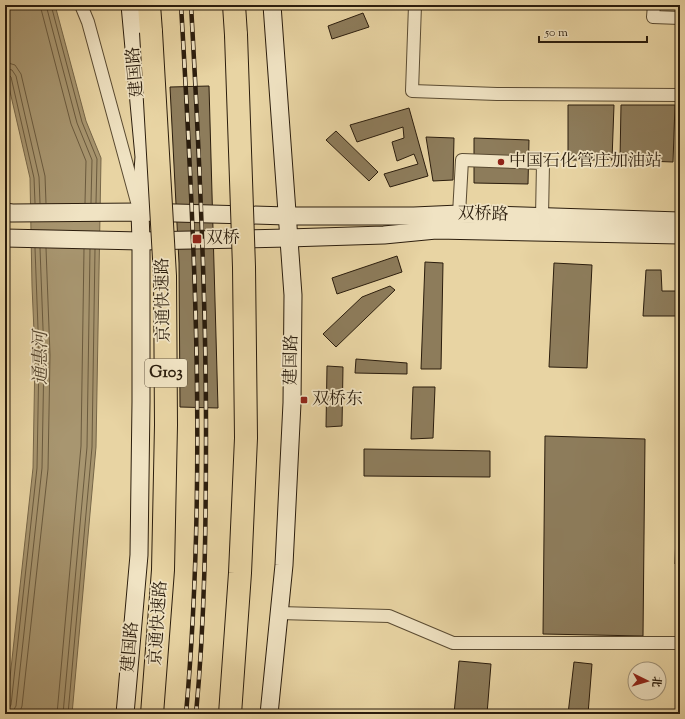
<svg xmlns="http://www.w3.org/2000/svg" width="685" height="719" font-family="'Sorts Mill Goudy','Noto Serif SC',serif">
	<rect width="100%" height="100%" fill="#e8d4a3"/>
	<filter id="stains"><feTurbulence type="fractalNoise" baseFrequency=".005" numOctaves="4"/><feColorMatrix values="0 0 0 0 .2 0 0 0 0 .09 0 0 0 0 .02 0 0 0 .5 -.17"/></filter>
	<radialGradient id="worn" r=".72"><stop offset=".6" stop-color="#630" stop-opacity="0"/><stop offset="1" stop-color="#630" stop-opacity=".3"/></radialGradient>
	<path fill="#a89670" stroke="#766648" d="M 5,5 L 55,5 L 86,121 L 101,158 L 96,447 L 72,714 L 6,714 L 33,468 L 35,355 L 32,286 L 30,178 L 5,70 Z"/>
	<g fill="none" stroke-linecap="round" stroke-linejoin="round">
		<g stroke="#6a5a3e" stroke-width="1">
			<path d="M 40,5 L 71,124 L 86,161 L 85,203"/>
			<path d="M 46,5 L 77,123 L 92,160 L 91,203"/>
			<path d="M 51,5 L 82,122 L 97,159 L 96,203"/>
			<path d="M 5,62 L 15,65 L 21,74 L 45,176 L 46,203"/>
			<path d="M 5,68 L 12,70 L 16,76 L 39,177 L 40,203"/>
			<path d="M 5,74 L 8,74 L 11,77 L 34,178 L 35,203"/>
			<path d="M 5,709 L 9,708 L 11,705 L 37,468 L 39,355 L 35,248"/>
			<path d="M 8,714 L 13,711 L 16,706 L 42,468 L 44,355 L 40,248"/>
			<path d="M 19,714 L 22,706 L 48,469 L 50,355 L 46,248"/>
			<path d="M 57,714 L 81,446 L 84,249"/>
			<path d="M 63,714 L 87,447 L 90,249"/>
			<path d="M 68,714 L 92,447 L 95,249"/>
		</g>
	</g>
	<g fill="#8d7c5b" stroke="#2b1d0d">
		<path d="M 363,13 L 369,27 L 332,39 L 328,26 Z"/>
		<path d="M 209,86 L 218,408 L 180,407 L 179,263 L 170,87 Z"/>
		<path d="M 568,105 L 614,105 L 612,160 L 568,160 Z"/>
		<path d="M 621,105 L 675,105 L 673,162 L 620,160 Z"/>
		<path d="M 409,108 L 428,176 L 390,187 L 384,174 L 418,164 L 414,154 L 397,161 L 392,142 L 404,138 L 403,127 L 357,142 L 350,125 Z"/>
		<path d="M 336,131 L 378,172 L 369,181 L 326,140 Z"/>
		<path d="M 426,137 L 454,138 L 453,180 L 433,181 Z"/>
		<path d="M 474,138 L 529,140 L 528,184 L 474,183 Z"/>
		<path d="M 397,256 L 402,272 L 337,294 L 332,278 Z"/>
		<path d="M 425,262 L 443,263 L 441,369 L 421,369 Z"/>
		<path d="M 554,263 L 592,265 L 587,368 L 549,367 Z"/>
		<path d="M 646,270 L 661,270 L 662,291 L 680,291 L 680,316 L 643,316 Z"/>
		<path d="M 390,286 L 395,290 L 336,347 L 323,334 L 362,297 Z"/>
		<path d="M 356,359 L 407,363 L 407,374 L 355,373 Z"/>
		<path d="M 327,366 L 343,367 L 342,426 L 326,427 Z"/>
		<path d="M 413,387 L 435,387 L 433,438 L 411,439 Z"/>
		<path d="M 545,436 L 645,439 L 643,636 L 543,634 Z"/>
		<path d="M 364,449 L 490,451 L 490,477 L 364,476 Z"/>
		<path d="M 678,472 L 680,472 L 680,564 L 675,564 Z"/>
		<path d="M 677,571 L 680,571 L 680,607 L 676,608 Z"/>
		<path d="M 459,661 L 491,664 L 487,714 L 454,714 Z"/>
		<path d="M 574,662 L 592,664 L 588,714 L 568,714 Z"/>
	</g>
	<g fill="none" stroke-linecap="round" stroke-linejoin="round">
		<g stroke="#5a4b32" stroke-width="14">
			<g id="minor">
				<path d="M 81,5 L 88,22 L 137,202"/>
				<path d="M 415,5 L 412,91 L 497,94 L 680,95"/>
				<path d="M 654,5 L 653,17 L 680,18"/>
				<path d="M 459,214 L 462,160 L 543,163 L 542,217"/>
				<path d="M 279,613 L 389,616 L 453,643 L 680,643"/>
			</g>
		</g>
		<g stroke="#2b1d0d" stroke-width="19">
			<g id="secondary">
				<path d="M 5,212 L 12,213 L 140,212 L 287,216 L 414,216 L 459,214 L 680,221"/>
				<path d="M 5,238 L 141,241 L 288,238 L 384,235 L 436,230 L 680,235"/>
				<path d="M 125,714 L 139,555 L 141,402 L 141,241 L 140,212 L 144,157 L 130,5"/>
				<path d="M 269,714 L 284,565 L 292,403 L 293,295 L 272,5"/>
			</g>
		</g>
		<g stroke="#2b1d0d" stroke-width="24">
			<g id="motorway">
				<path d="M 149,5 L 151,32"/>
				<path d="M 234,5 L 236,35"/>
			</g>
		</g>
		<use href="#minor" stroke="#f0e3c3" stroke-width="12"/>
		<use href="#secondary" stroke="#f0e3c3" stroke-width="17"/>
		<use href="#motorway" stroke="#e8d4a3" stroke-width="22"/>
		<g stroke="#2b1d0d" stroke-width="4.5">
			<g id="rail">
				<path d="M 181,5 C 195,241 207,479 186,714"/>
				<path d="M 191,5 C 199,146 206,288 206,429 C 206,524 205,619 196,714"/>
			</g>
		</g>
		<use href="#rail" stroke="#f0e3c3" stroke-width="3" stroke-dasharray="9" stroke-linecap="butt"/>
		<g stroke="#2b1d0d" stroke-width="24" stroke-linecap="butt">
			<g id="motorway-bridge">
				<path d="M 151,32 L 165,276 L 166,425 L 163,570 L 152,714"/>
				<path d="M 230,714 L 240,573 L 246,438 L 244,267 L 236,35"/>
			</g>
		</g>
		<use href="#motorway-bridge" stroke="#e8d4a3" stroke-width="22"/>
	</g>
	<g fill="#8f2418" stroke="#f0e3c3" stroke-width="1.5">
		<circle cx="501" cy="162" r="4"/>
		<rect x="192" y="234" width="10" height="10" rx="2"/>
		<rect x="300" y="396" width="8" height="8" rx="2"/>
	</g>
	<g text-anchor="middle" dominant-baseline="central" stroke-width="3.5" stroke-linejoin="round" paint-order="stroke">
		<rect fill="#f0e3c3" stroke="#665844" stroke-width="1" x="145" y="359" width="42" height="28" rx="3"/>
		<g font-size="16" font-weight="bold" fill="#2b1d0d">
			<text x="166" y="373">G103</text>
		</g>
		<g font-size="17" fill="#2b1d0d" stroke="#f0e3c3">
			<text transform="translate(136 72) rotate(-95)">建国路</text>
			<text transform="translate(483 215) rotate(1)">双桥路</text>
			<text transform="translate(164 300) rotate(-91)">京通快速路</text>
			<text transform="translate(292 360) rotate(-89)">建国路</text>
			<text transform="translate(159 623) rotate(-86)">京通快速路</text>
			<text transform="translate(131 647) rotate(-85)">建国路</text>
		</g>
		<g font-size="17" fill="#2b1d0d" stroke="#f0e3c3" text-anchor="start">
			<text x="509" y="162">中国石化管庄加油站</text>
			<text x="206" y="239">双桥</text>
			<text x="312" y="400">双桥东</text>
		</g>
		<g font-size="18" font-style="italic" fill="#574730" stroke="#f0e3c3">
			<text transform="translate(42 358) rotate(-90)">通惠河</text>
		</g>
	</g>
	<rect width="685" height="719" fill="none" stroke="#e8d4a3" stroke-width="20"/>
	<rect x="6" y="6" width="673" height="707" fill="none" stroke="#2b1d0d" stroke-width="2"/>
	<rect x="10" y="10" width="665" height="699" fill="none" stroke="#2b1d0d"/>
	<g transform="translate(647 681) rotate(95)"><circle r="19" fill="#f0e3c3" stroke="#a1947a"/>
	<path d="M0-3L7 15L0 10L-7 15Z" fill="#8f2418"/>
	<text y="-6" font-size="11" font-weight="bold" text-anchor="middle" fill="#2b1d0d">北</text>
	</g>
	<path d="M539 36v6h108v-6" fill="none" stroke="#2b1d0d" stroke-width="2"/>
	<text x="545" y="36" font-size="12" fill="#2b1d0d" stroke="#f0e3c3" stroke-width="3" paint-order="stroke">50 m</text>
	<rect width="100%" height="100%" filter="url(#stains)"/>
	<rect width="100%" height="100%" fill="url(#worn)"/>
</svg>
